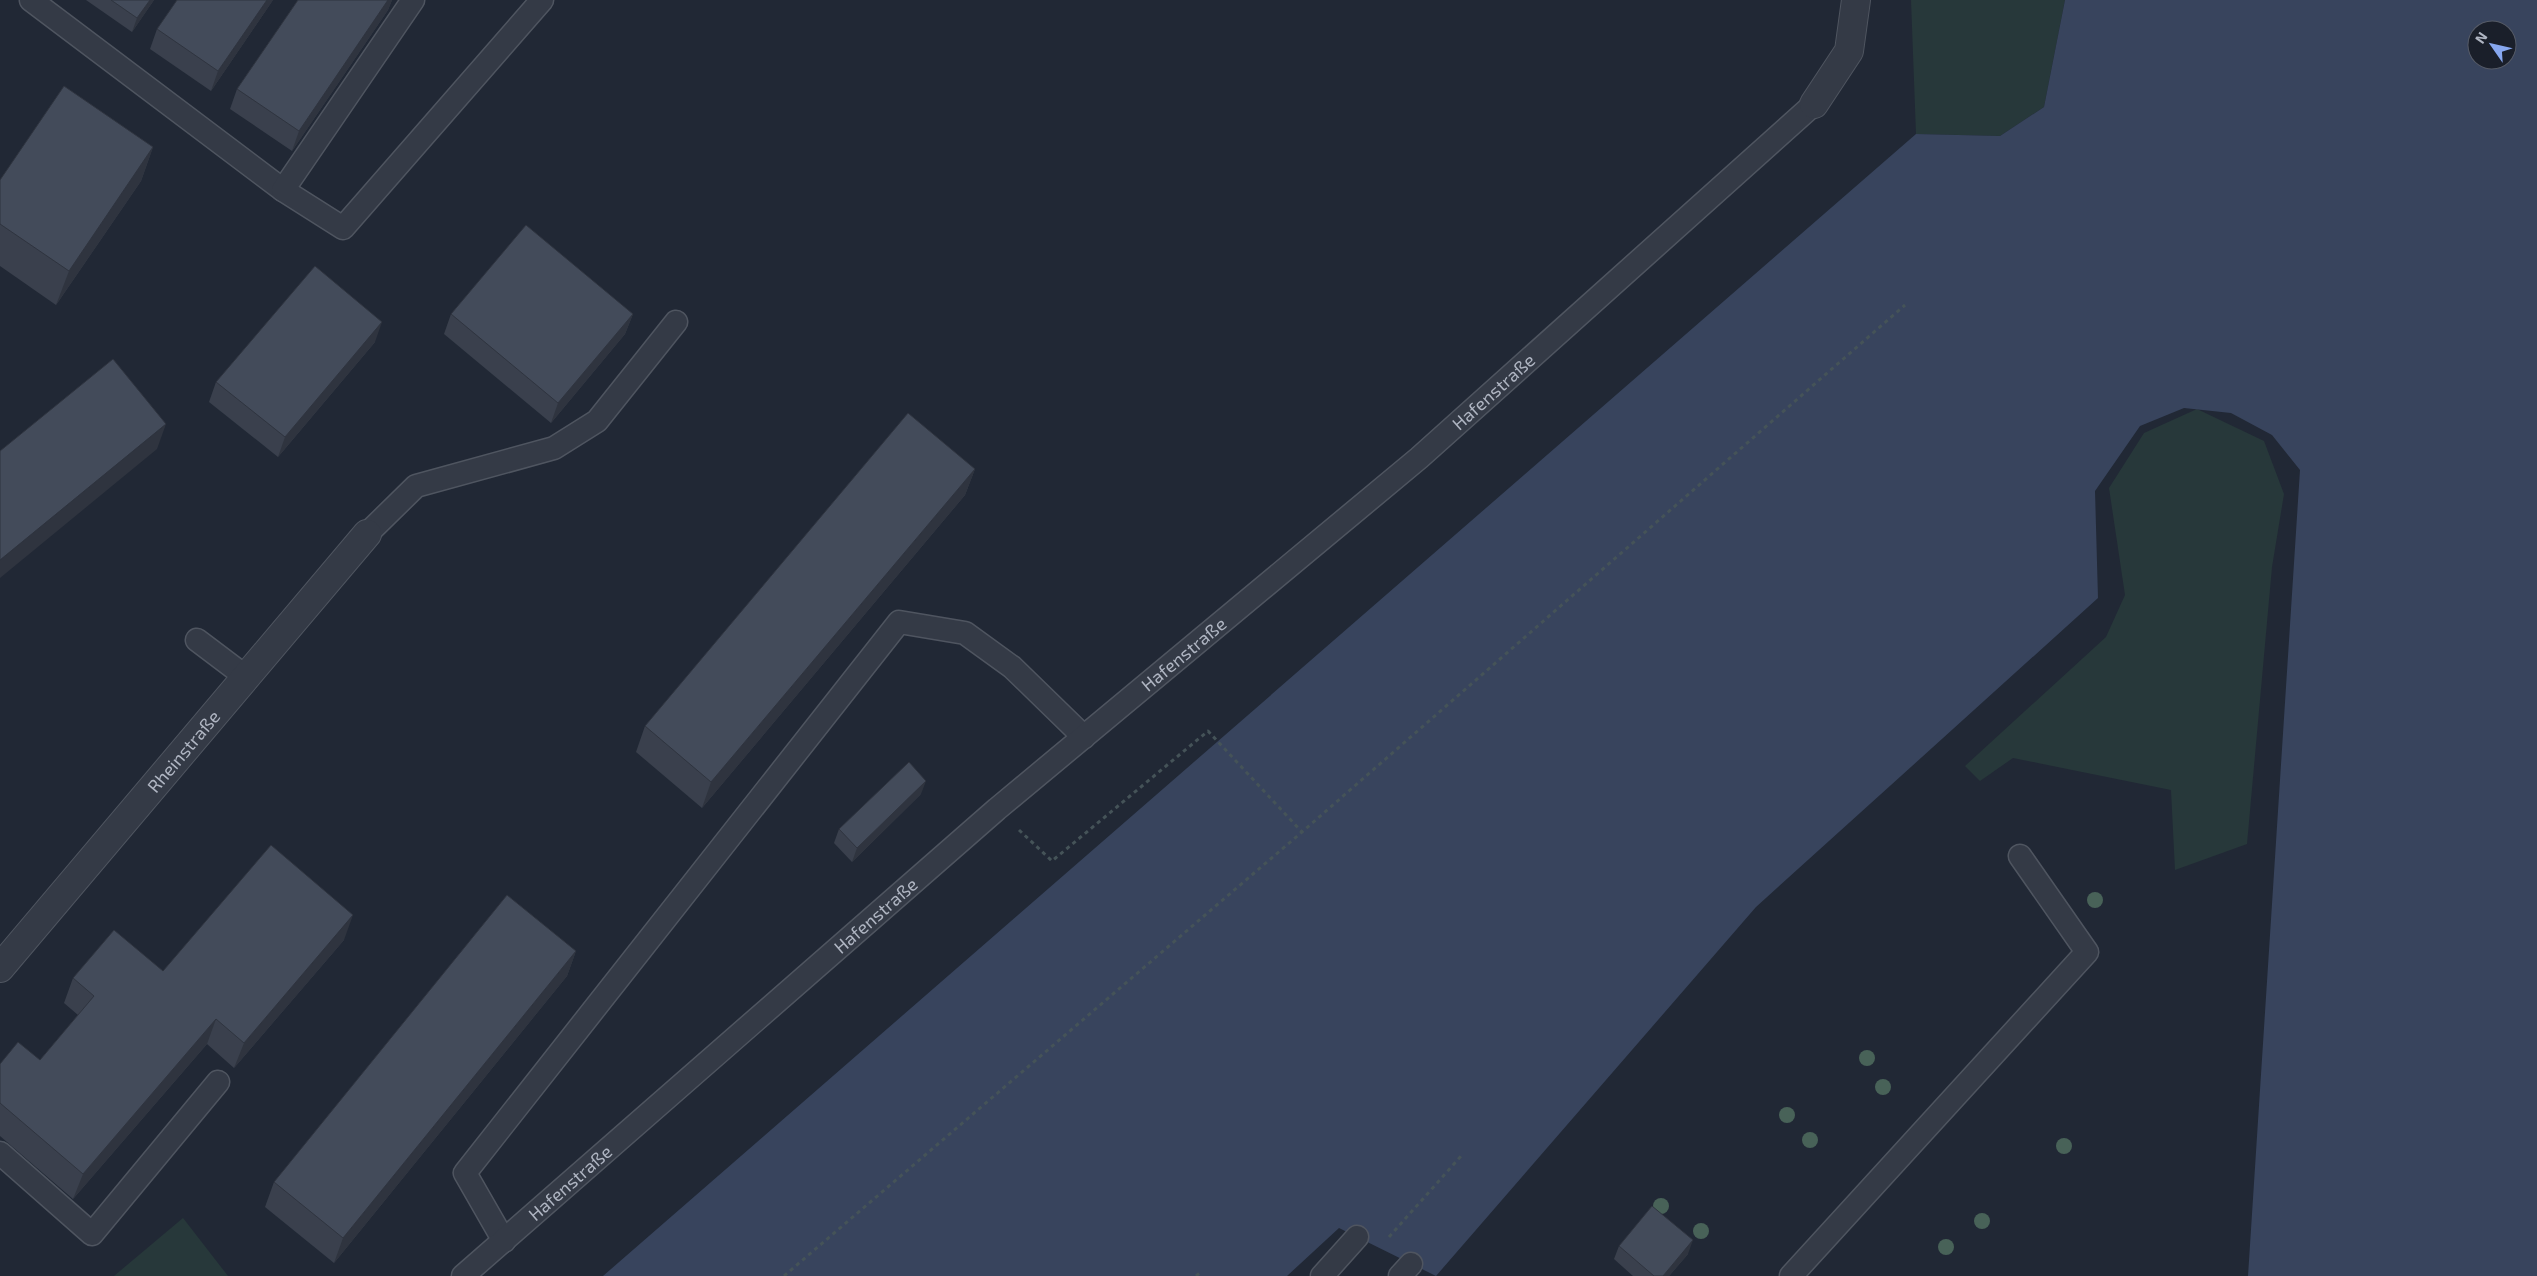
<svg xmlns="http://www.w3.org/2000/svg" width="2537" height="1276" font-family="'Exo 2',sans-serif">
	<rect width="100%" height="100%" fill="#212835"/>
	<g fill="#27383a">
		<path d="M 1911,0 L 2065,0 L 2044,107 L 2000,136 L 1916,134 Z"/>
		<path d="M 2197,409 L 2264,441 L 2284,494 L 2272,567 L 2247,844 L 2175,870 L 2171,790 L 2013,758 L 1980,781 L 1965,766 L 2106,637 L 2125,595 L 2109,488 L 2144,433 Z"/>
		<path d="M 183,1218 L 228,1276 L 114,1276 Z"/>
	</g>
	<path fill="#38445d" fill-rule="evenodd" d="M 2065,0 L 2537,0 L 2537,1276 L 2248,1276 L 2300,470 L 2272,435 L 2231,413 L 2184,408 L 2140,426 L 2095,491 L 2098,598 L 1756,907 L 1436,1276 L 1339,1228 L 1287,1276 L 603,1276 L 1916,134 L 2000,136 L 2044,107 ZM 2477,30 L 2507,30 L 2507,60 L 2477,60 Z"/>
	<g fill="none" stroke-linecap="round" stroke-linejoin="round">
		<g stroke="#4f5560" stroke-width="25">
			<g id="service">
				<path d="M 31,0 L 283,190"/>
				<path d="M 413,0 L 283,190 L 343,228 L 542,0"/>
				<path d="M 367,534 L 416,486 L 554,448 L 597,421 L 676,322"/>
				<path d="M 197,640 L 246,677"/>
				<path d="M 0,1153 L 92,1234 L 218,1082"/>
				<path d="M 504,1241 L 465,1173 L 899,622 L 965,633 L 1012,667 L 1084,737"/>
				<path id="s1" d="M 463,1276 L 997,809 L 1419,458 L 1814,104"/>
				<path d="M 1322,1276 L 1357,1237"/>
				<path d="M 1400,1276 L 1411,1264"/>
				<path d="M 1791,1276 L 2087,952 L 2020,856"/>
			</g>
		</g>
		<g stroke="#4f5560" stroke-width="30">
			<g id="minor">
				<path d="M 1814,104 L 1849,51 L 1856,0"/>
				<path id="s2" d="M 0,968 L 367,534"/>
			</g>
		</g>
		<g stroke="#455358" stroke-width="3" stroke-dasharray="4 4" stroke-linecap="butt">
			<path d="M 1019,830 L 1052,861 L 1208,731 L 1302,832"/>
			<path d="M 1389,1237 L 1462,1155"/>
			<path d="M 784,1276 L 1302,832 L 1905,305"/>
			<path d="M 1196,1276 L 1201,1272"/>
		</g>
		<use href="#service" stroke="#343a46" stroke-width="22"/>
		<use href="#minor" stroke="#343a46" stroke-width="28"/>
	</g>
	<g fill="#486258">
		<circle cx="2095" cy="900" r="8"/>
		<circle cx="1867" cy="1058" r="8"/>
		<circle cx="1883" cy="1087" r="8"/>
		<circle cx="1787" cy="1115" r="8"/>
		<circle cx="1810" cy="1140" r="8"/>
		<circle cx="2064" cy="1146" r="8"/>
		<circle cx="1661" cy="1206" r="8"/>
		<circle cx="1982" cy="1221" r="8"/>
		<circle cx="1701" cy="1231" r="8"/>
		<circle cx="1946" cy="1247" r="8"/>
	</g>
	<g fill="#3a404d">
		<path d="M 86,0 L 154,0 L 132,32 Z"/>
		<path d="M 273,0 L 211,91 L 150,49 L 157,29 Z"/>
		<path d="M 298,0 L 392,0 L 388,10 L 292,151 L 230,109 L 237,89 Z"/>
		<path d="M 153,147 L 141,181 L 56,305 L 0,266 L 0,180 Z"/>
		<path d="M 451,314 L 633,314 L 625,334 L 551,423 L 444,334 Z"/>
		<path d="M 375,342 L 278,457 L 209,402 L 216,382 Z"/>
		<path d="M 975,469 L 965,495 L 702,808 L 636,752 L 645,726 Z"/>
		<path d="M 921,794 L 852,862 L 834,843 L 839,829 Z"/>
		<path d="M 344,940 L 234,1068 L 207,1044 L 73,1199 L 0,1136 L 0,1064 L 40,1060 L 78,1015 L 64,1003 L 73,978 L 163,971 Z"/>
		<path d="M 576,951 L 567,976 L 334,1263 L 265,1207 L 274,1182 Z"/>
		<path d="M 1619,1246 L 1688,1254 L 1669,1276 L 1633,1276 L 1614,1259 Z"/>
	</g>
	<g fill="#2f343f">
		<path d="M 150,0 L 154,0 L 132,32 L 137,18 Z"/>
		<path d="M 267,0 L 273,0 L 211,91 L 218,71 Z"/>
		<path d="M 388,0 L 392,0 L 388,10 L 292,151 L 299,131 Z"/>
		<path d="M 153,147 L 141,181 L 56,305 L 69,271 Z"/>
		<path d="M 633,314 L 625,334 L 551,423 L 558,403 Z"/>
		<path d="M 382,322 L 375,342 L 278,457 L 285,437 Z"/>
		<path d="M 166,424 L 157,449 L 0,578 L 0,560 Z"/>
		<path d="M 975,469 L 965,495 L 702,808 L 711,782 Z"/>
		<path d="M 926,781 L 921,794 L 852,862 L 857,848 Z"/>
		<path d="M 353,915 L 344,940 L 234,1068 L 244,1043 Z"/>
		<path d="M 576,951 L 567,976 L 334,1263 L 343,1238 Z"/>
		<path d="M 216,1019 L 207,1044 L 73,1199 L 83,1174 Z"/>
		<path d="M 1693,1240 L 1688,1254 L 1669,1276 L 1663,1276 Z"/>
	</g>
	<g fill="#434b5a" stroke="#2f343f">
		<path d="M 111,0 L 150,0 L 137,18 Z"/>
		<path d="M 177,0 L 267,0 L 218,71 L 157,29 Z"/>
		<path d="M 298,0 L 388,0 L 299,131 L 237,89 Z"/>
		<path d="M 64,86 L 153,147 L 69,271 L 0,224 L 0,180 Z"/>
		<path d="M 526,225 L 633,314 L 558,403 L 451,314 Z"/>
		<path d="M 315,266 L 382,322 L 285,437 L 216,382 Z"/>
		<path d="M 113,359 L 166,424 L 0,560 L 0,451 Z"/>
		<path d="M 908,413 L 975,469 L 711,782 L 645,726 Z"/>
		<path d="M 909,762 L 926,781 L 857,848 L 839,829 Z"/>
		<path d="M 271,845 L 353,915 L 244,1043 L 216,1019 L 83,1174 L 0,1103 L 0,1064 L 18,1042 L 40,1060 L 94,996 L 73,978 L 114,930 L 163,971 Z"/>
		<path d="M 507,895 L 576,951 L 343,1238 L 274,1182 Z"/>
		<path d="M 1652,1206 L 1693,1240 L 1663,1276 L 1654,1276 L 1619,1246 Z"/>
	</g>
	<g text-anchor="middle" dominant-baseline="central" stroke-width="5" stroke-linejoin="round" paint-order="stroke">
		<g font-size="18" fill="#afb5c2" stroke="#1a1f2a">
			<text stroke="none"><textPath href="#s1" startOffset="1358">Hafenstraße</textPath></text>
			<text stroke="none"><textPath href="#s1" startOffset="952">Hafenstraße</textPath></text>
			<text stroke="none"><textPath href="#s2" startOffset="284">Rheinstraße</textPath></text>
			<text stroke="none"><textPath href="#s1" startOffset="548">Hafenstraße</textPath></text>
			<text stroke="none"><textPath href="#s1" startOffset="142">Hafenstraße</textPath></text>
		</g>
	</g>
	<g transform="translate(2492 45) rotate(304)"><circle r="24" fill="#1a1f2a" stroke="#565b67"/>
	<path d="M0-4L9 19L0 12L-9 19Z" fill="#87a7ef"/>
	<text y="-8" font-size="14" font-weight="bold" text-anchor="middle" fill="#afb5c2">N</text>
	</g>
</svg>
